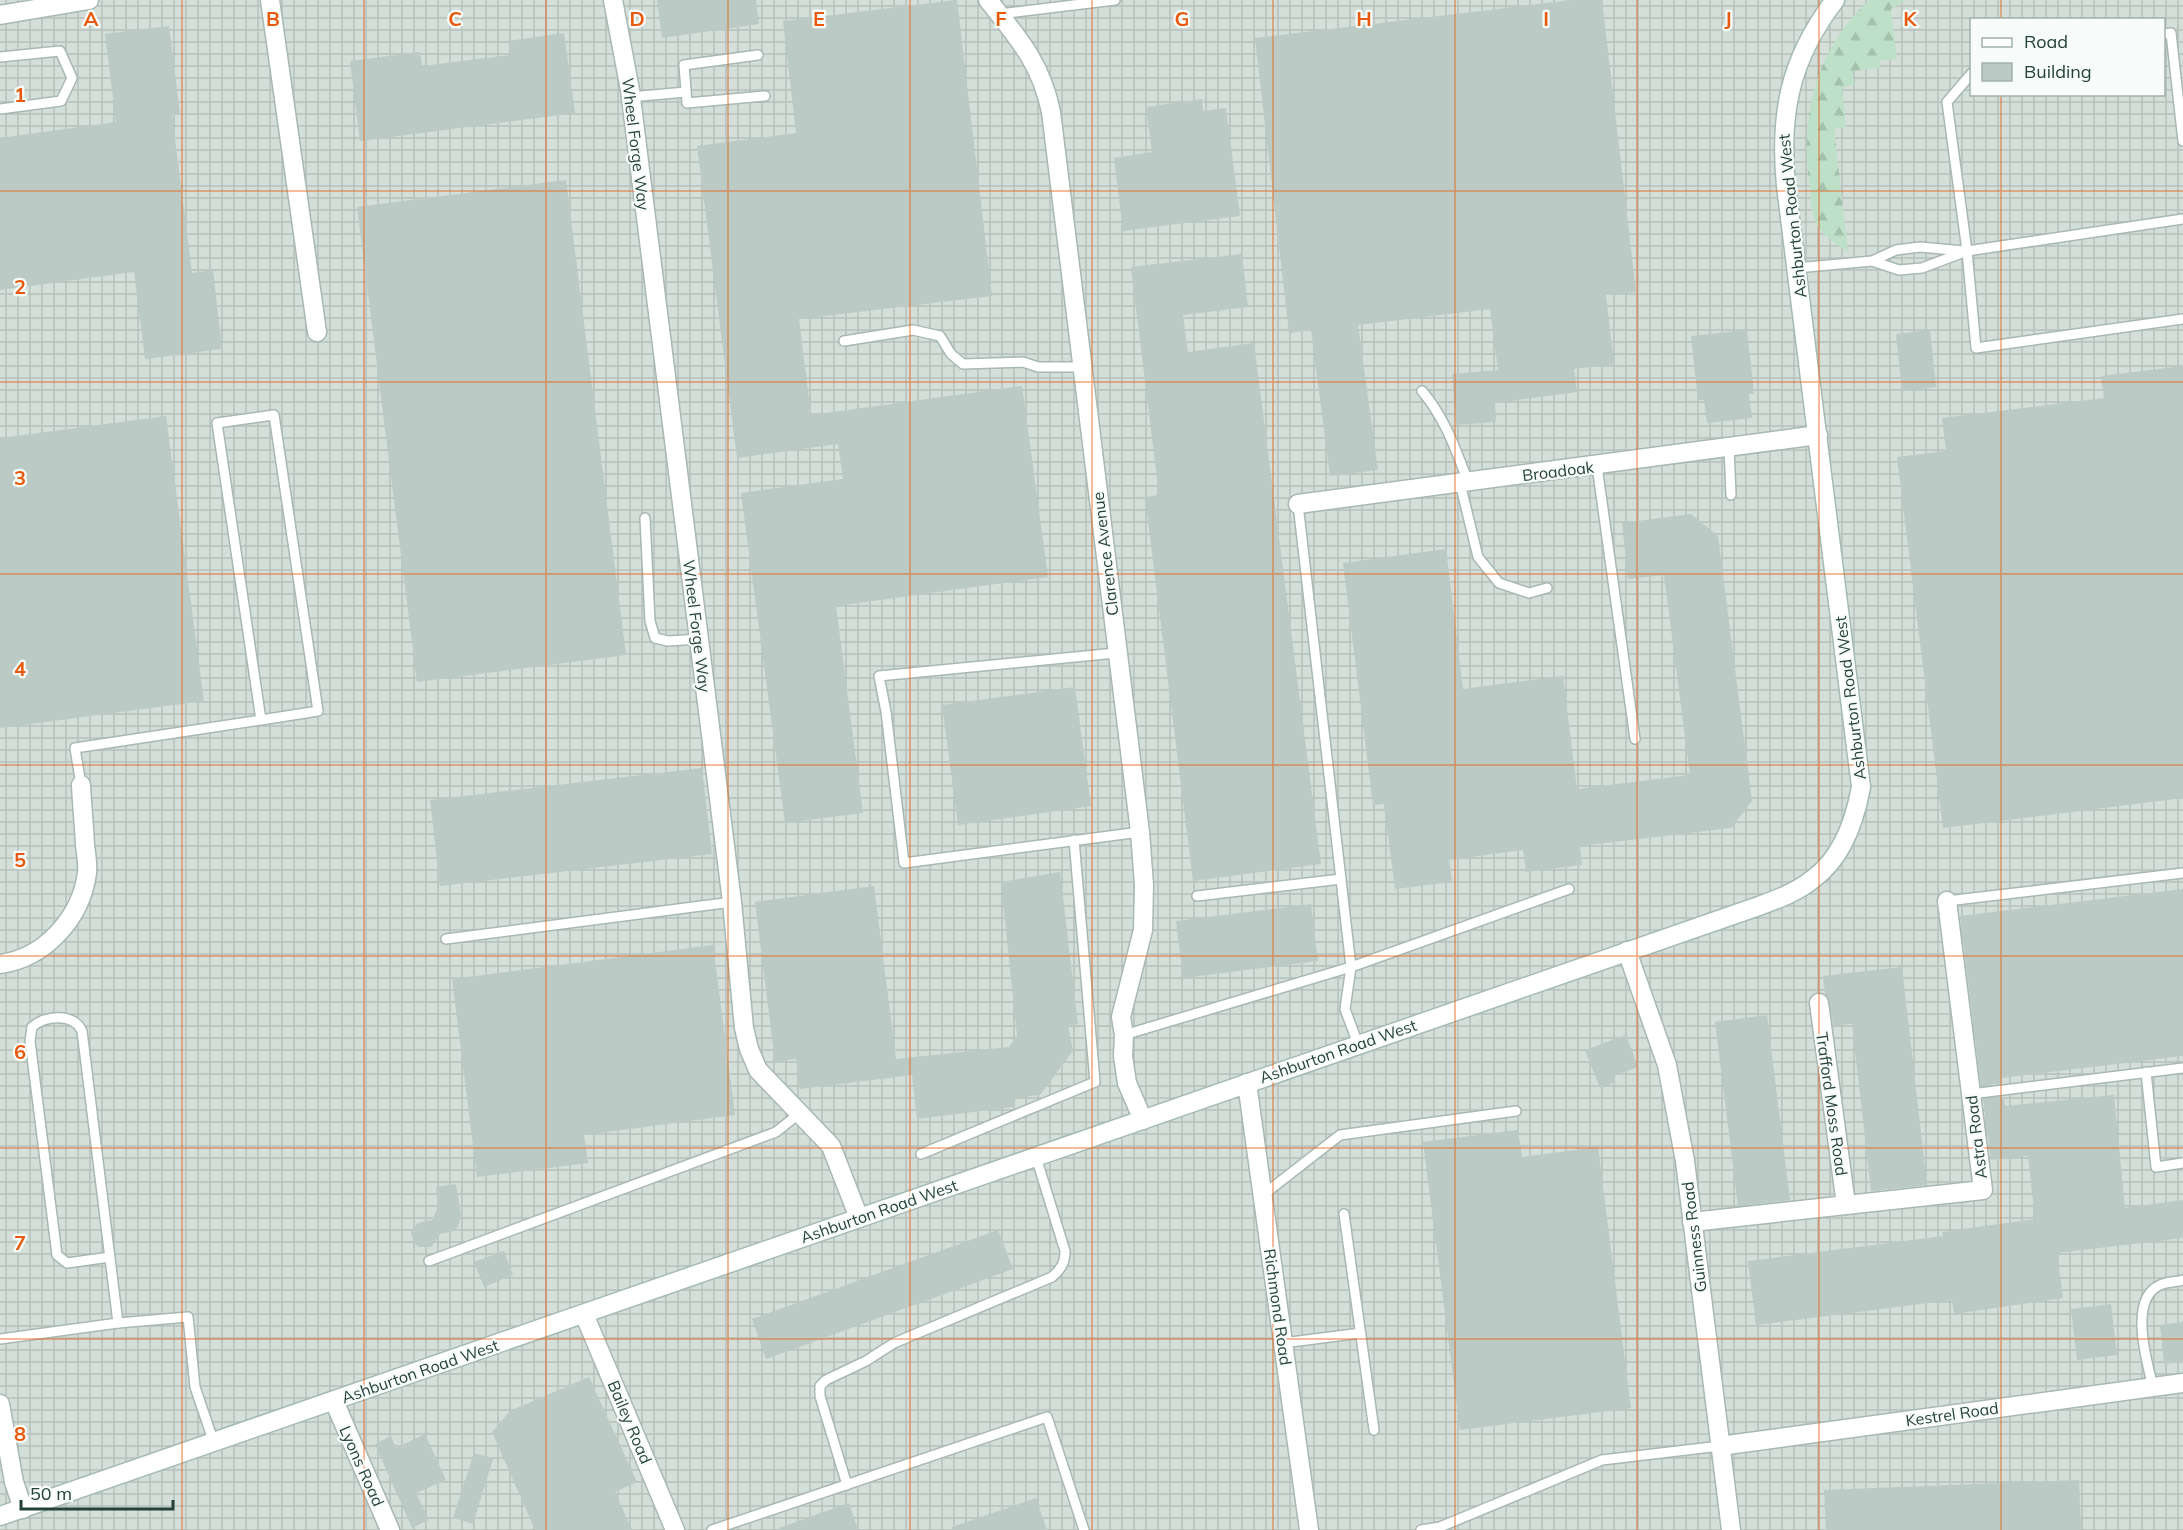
<svg xmlns="http://www.w3.org/2000/svg" width="2183" height="1530" font-family="Mulish,sans-serif">
	<defs>
		<pattern id="industrial-grid" width="8" height="8" patternUnits="userSpaceOnUse" patternTransform="scale(1.5)"><rect width="8" height="8" fill="#d4dfda"/><path d="M0 4h8M4 0v8" fill="none" stroke="#b6c1bc"/></pattern>
		<pattern id="forest-firs" width="22" height="20" patternUnits="userSpaceOnUse" patternTransform="scale(1.5)"><rect width="22" height="20" fill="#bfe0c8"/><path d="M5 1l3.5 6h-7zM16 11l3.5 6h-7z" fill="#a4c1ad"/></pattern>
	</defs>
	<rect width="100%" height="100%" fill="#e6efeb"/>
	<path fill="url(#industrial-grid)" fill-rule="evenodd" d="M 0,0 L 2183,0 L 2183,1530 L 0,1530 ZM 1972,20 L 2164,20 L 2164,94 L 1972,94 Z"/>
	<path fill="url(#forest-firs)" d="M 1869,0 L 1905,0 L 1891,9 L 1897,59 L 1879,61 L 1880,68 L 1853,71 L 1854,85 L 1842,87 L 1846,127 L 1834,129 L 1848,252 C 1836,244 1825,237 1817,225 C 1811,216 1811,200 1810,189 C 1799,117 1815,50 1869,0 Z"/>
	<g fill="#bbcac4">
		<path d="M 657,0 L 756,0 L 759,24 L 662,38 Z"/>
		<path d="M 957,0 L 992,296 L 799,319 L 811,415 L 1022,386 L 1048,577 L 836,606 L 863,813 L 785,823 L 741,493 L 843,479 L 838,444 L 737,458 L 697,146 L 796,133 L 783,21 Z"/>
		<path d="M 1571,0 L 1602,0 L 1636,292 L 1606,295 L 1614,364 L 1574,369 L 1577,392 L 1495,403 L 1496,422 L 1456,425 L 1452,374 L 1498,370 L 1490,309 L 1358,325 L 1378,470 L 1330,476 L 1311,330 L 1289,333 L 1255,38 Z"/>
		<path d="M 169,26 L 180,114 L 172,115 L 192,273 L 213,270 L 222,349 L 145,359 L 134,272 L 0,290 L 0,138 L 116,122 L 105,34 Z"/>
		<path d="M 564,33 L 575,113 L 360,141 L 350,61 L 420,52 L 422,66 L 510,55 L 508,41 Z"/>
		<path d="M 1202,99 L 1203,111 L 1226,108 L 1240,216 L 1123,231 L 1114,158 L 1152,152 L 1146,107 Z"/>
		<path d="M 566,180 L 626,655 L 417,682 L 357,207 Z"/>
		<path d="M 1242,254 L 1248,307 L 1183,315 L 1188,352 L 1254,343 L 1321,864 L 1193,881 L 1145,497 L 1159,495 L 1131,267 Z"/>
		<path d="M 1747,330 L 1754,394 L 1749,394 L 1752,418 L 1707,423 L 1704,400 L 1698,400 L 1691,336 Z"/>
		<path d="M 1930,330 L 1936,387 L 1902,391 L 1896,334 Z"/>
		<path d="M 2183,366 L 2183,798 L 1943,828 L 1897,457 L 1946,451 L 1942,418 L 2104,398 L 2101,376 Z"/>
		<path d="M 166,416 L 204,701 L 0,728 L 0,438 Z"/>
		<path d="M 1691,514 L 1718,536 L 1752,801 L 1731,828 L 1580,846 L 1582,865 L 1526,872 L 1523,850 L 1449,860 L 1452,882 L 1395,889 L 1384,804 L 1373,805 L 1343,563 L 1446,549 L 1463,689 L 1563,676 L 1577,789 L 1690,775 L 1664,575 L 1628,579 L 1622,523 Z"/>
		<path d="M 1075,687 L 1091,806 L 958,825 L 942,705 Z"/>
		<path d="M 702,768 L 712,854 L 440,886 L 430,800 Z"/>
		<path d="M 1060,872 L 1078,1024 L 1068,1025 L 1073,1051 L 1040,1095 L 1013,1098 L 1013,1107 L 917,1119 L 912,1075 L 800,1089 L 796,1059 L 775,1062 L 755,902 L 874,886 L 896,1059 L 1009,1047 L 1017,1036 L 1001,882 Z"/>
		<path d="M 2183,889 L 2183,1056 L 2002,1078 L 2002,1083 L 1981,1086 L 1960,916 Z"/>
		<path d="M 1311,904 L 1318,961 L 1183,978 L 1176,921 Z"/>
		<path d="M 713,945 L 735,1115 L 584,1135 L 588,1163 L 477,1177 L 452,979 Z"/>
		<path d="M 1902,967 L 1927,1185 L 1871,1191 L 1852,1024 L 1833,1026 L 1830,1002 L 1825,994 L 1823,976 Z"/>
		<path d="M 1767,1015 L 1790,1200 L 1738,1206 L 1715,1022 Z"/>
		<path d="M 1626,1035 L 1638,1067 L 1613,1076 L 1616,1082 L 1600,1088 L 1585,1050 Z"/>
		<path d="M 2114,1095 L 2125,1208 L 2183,1200 L 2183,1238 L 2057,1253 L 2063,1298 L 1954,1314 L 1952,1300 L 1756,1325 L 1748,1261 L 1943,1236 L 1942,1232 L 2035,1219 L 2028,1156 L 1991,1160 L 1983,1099 L 2004,1097 L 2005,1106 Z"/>
		<path d="M 1518,1130 L 1522,1157 L 1598,1147 L 1631,1408 L 1460,1430 L 1423,1142 Z"/>
		<path d="M 456,1184 L 461,1215 L 458,1227 L 454,1231 L 440,1234 L 431,1247 L 419,1247 L 414,1243 L 411,1232 L 418,1223 L 432,1220 L 438,1207 L 436,1187 Z"/>
		<path d="M 998,1230 L 1013,1269 L 766,1359 L 752,1319 Z"/>
		<path d="M 504,1251 L 513,1275 L 484,1287 L 474,1262 Z"/>
		<path d="M 2111,1304 L 2117,1355 L 2077,1360 L 2071,1309 Z"/>
		<path d="M 2183,1322 L 2183,1362 L 2164,1364 L 2160,1325 Z"/>
		<path d="M 589,1377 L 637,1482 L 615,1492 L 632,1530 L 535,1530 L 492,1432 L 510,1411 Z"/>
		<path d="M 425,1434 L 446,1480 L 416,1493 L 429,1520 L 412,1528 L 375,1444 L 391,1436 L 396,1448 Z"/>
		<path d="M 474,1453 L 493,1459 L 473,1524 L 453,1518 Z"/>
		<path d="M 2079,1480 L 2081,1530 L 1826,1530 L 1824,1490 Z"/>
		<path d="M 1036,1498 L 1047,1530 L 952,1530 L 952,1527 Z"/>
		<path d="M 849,1503 L 858,1530 L 780,1530 L 779,1528 Z"/>
	</g>
	<g fill="none" stroke-linecap="round" stroke-linejoin="round">
		<g stroke="#a8b8b2" stroke-width="12">
			<g id="service">
				<path d="M 999,14 L 1115,0"/>
				<path d="M 2164,34 L 2171,33 L 2183,141"/>
				<path d="M 758,55 L 684,65 L 687,103 L 765,96"/>
				<path d="M 0,57 L 60,51 L 72,78 L 61,101 L 0,109"/>
				<path d="M 1972,73 L 1947,102 L 1967,251 L 1976,348 L 2183,319"/>
				<path d="M 630,97 L 686,92"/>
				<path d="M 1872,261 L 1899,270 L 1922,268 L 1967,251 L 2183,219"/>
				<path d="M 1796,268 L 1872,261 L 1896,250 L 1920,247 L 1964,251"/>
				<path d="M 844,341 L 913,330 L 940,336 L 951,354 L 963,364 L 1023,362 L 1038,367 L 1083,367"/>
				<path d="M 1422,391 C 1445,418 1456,450 1468,482"/>
				<path d="M 1729,447 L 1731,495"/>
				<path d="M 1597,466 L 1635,739"/>
				<path d="M 1460,483 L 1478,557 L 1499,583 L 1529,593 L 1547,588"/>
				<path d="M 645,518 L 650,621 L 655,638 L 668,641 L 699,639"/>
				<path d="M 1116,653 L 879,676 L 886,712 L 904,863 L 1140,832"/>
				<path d="M 81,785 L 75,748 L 261,720 L 217,423 L 274,415 L 318,711 L 261,720"/>
				<path d="M 1197,896 L 1341,879"/>
				<path d="M 1947,901 L 2183,873"/>
				<path d="M 446,939 L 732,902"/>
				<path d="M 1124,1035 L 1351,967 L 1298,504"/>
				<path d="M 1358,1044 L 1345,1009 L 1351,967 L 1569,889"/>
				<path d="M 2146,1072 L 2156,1167 L 2183,1163"/>
				<path d="M 1971,1094 L 2183,1068"/>
				<path d="M 921,1154 L 1095,1082 L 1074,840"/>
				<path d="M 1263,1195 L 1340,1135 L 1516,1111"/>
				<path d="M 1344,1214 L 1374,1430"/>
				<path d="M 429,1261 L 776,1132 L 800,1113"/>
				<path d="M 118,1323 L 188,1317 L 195,1387 L 214,1443"/>
				<path d="M 0,1339 L 118,1323 L 82,1031 C 74,1013 45,1015 32,1027 L 30,1041 L 57,1255 L 67,1263 L 110,1257"/>
				<path d="M 1283,1343 L 1361,1333"/>
				<path d="M 2153,1387 C 2147,1362 2128,1299 2160,1285 C 2166,1282 2176,1282 2183,1280"/>
				<path d="M 847,1485 L 820,1396 L 820,1386 L 826,1380 L 866,1361 L 894,1343 L 1052,1277 C 1061,1269 1065,1263 1065,1251 L 1036,1157"/>
				<path d="M 712,1530 L 1047,1417 L 1084,1530"/>
				<path d="M 1421,1530 L 1440,1527 L 1602,1460 L 1720,1446"/>
			</g>
		</g>
		<g stroke="#a8b8b2" stroke-width="21">
			<g id="minor">
				<path d="M 270,0 L 317,332"/>
				<path d="M 613,0 L 630,90 L 732,902 L 744,1028 L 749,1049 L 758,1070 L 831,1146 L 859,1218"/>
				<path d="M 988,0 C 1018,38 1041,63 1051,112 L 1140,832 L 1144,885 L 1143,930 L 1121,1017 L 1124,1035 L 1123,1056 L 1127,1083 L 1143,1120"/>
				<path d="M 0,15 L 89,0"/>
				<path d="M 1298,504 L 1818,435"/>
				<path d="M 0,964 C 45,958 81,918 87,873 C 88,864 86,854 85,845 C 84,825 82,805 81,785"/>
				<path d="M 1819,1003 L 1846,1205"/>
				<path d="M 1247,1083 L 1309,1530"/>
				<path d="M 1692,1222 L 1983,1190 L 1947,901"/>
				<path d="M 584,1314 L 675,1530"/>
				<path d="M 334,1401 L 390,1530"/>
				<path d="M 0,1404 L 14,1482 L 23,1509"/>
				<path d="M 1720,1446 L 2183,1383"/>
			</g>
		</g>
		<g stroke="#a8b8b2" stroke-width="21">
			<path id="tertiary" d="M 1627,951 L 1667,1065 L 1685,1161 L 1731,1530"/>
		</g>
		<g stroke="#a4bbb3" stroke-width="21">
			<path id="secondary" d="M 0,1516 C 586,1312 1172,1108 1759,906 C 1778,899 1797,892 1813,879 C 1842,858 1855,820 1861,787 L 1786,186 C 1779,113 1790,59 1835,0"/>
		</g>
		<use href="#service" stroke="#fff" stroke-width="9"/>
		<use href="#minor" stroke="#fff" stroke-width="18"/>
		<use href="#tertiary" stroke="#fff" stroke-width="18"/>
		<use href="#secondary" stroke="#fff" stroke-width="18"/>
	</g>
	<path fill="none" stroke="#e8590c" stroke-width="1.5" stroke-opacity="0.55" d="M 182,0 L 182,1530M 364,0 L 364,1530M 546,0 L 546,1530M 728,0 L 728,1530M 910,0 L 910,1530M 1092,0 L 1092,1530M 1273,0 L 1273,1530M 1455,0 L 1455,1530M 1637,0 L 1637,1530M 1819,0 L 1819,1530M 2001,0 L 2001,20M 2001,94 L 2001,1530M 0,191 L 2183,191M 0,382 L 2183,382M 0,574 L 2183,574M 0,765 L 2183,765M 0,956 L 2183,956M 0,1148 L 2183,1148M 0,1339 L 2183,1339"/>
	<g text-anchor="middle" dominant-baseline="central" stroke-width="4.5" stroke-linejoin="round" paint-order="stroke">
		<g font-size="16" fill="#24423a" stroke="#f7fbf9">
			<text transform="translate(636 144) rotate(83)">Wheel Forge Way</text>
			<text transform="translate(1792 216) rotate(-96)">Ashburton Road West</text>
			<text transform="translate(1558 471) rotate(-7)">Broadoak</text>
			<text transform="translate(1105 554) rotate(-97)">Clarence Avenue</text>
			<text transform="translate(697 626) rotate(83)">Wheel Forge Way</text>
			<text transform="translate(1850 698) rotate(-97)">Ashburton Road West</text>
			<text transform="translate(1338 1051) rotate(-19)">Ashburton Road West</text>
			<text transform="translate(1832 1104) rotate(82)">Trafford Moss Road</text>
			<text transform="translate(1976 1137) rotate(-97)">Astra Road</text>
			<text transform="translate(879 1211) rotate(-19)">Ashburton Road West</text>
			<text transform="translate(1694 1237) rotate(-97)">Guinness Road</text>
			<text transform="translate(1278 1307) rotate(82)">Richmond Road</text>
			<text transform="translate(420 1371) rotate(-19)">Ashburton Road West</text>
			<text transform="translate(1952 1414) rotate(-8)">Kestrel Road</text>
			<text transform="translate(630 1422) rotate(67)">Bailey Road</text>
			<text transform="translate(362 1466) rotate(66)">Lyons Road</text>
		</g>
	</g>
	<g font-size="20" text-anchor="middle" font-weight="bold" fill="#e8590c" stroke="#f7fbf9" stroke-width="4.5" stroke-linejoin="round" paint-order="stroke">
		<text x="91" y="26">A</text>
		<text x="273" y="26">B</text>
		<text x="455" y="26">C</text>
		<text x="637" y="26">D</text>
		<text x="819" y="26">E</text>
		<text x="1001" y="26">F</text>
		<text x="1182" y="26">G</text>
		<text x="1364" y="26">H</text>
		<text x="1546" y="26">I</text>
		<text x="1728" y="26">J</text>
		<text x="1910" y="26">K</text>
		<text x="20" y="102">1</text>
		<text x="20" y="294">2</text>
		<text x="20" y="485">3</text>
		<text x="20" y="676">4</text>
		<text x="20" y="867">5</text>
		<text x="20" y="1059">6</text>
		<text x="20" y="1250">7</text>
		<text x="20" y="1441">8</text>
	</g>
	<rect x="1970" y="18" width="195" height="78" fill="#f7fbf9" stroke="#a3b1ad" stroke-width="1.5"/>
	<rect x="1982" y="38" width="30" height="9" fill="#ffffff" stroke="#a3b1ad" stroke-width="1.5"/>
	<text x="2024" y="48" font-size="18" fill="#24423a">Road</text>
	<rect x="1982" y="63" width="30" height="18" fill="#bbcac4" stroke="#a3b1ad" stroke-width="1.5"/>
	<text x="2024" y="78" font-size="18" fill="#24423a">Building</text>
	<path d="M21 1500v9h152v-9" fill="none" stroke="#24423a" stroke-width="3"/>
	<text x="30" y="1500" font-size="18" fill="#24423a" stroke="#f7fbf9" stroke-width="4.5" paint-order="stroke">50 m</text>
</svg>
